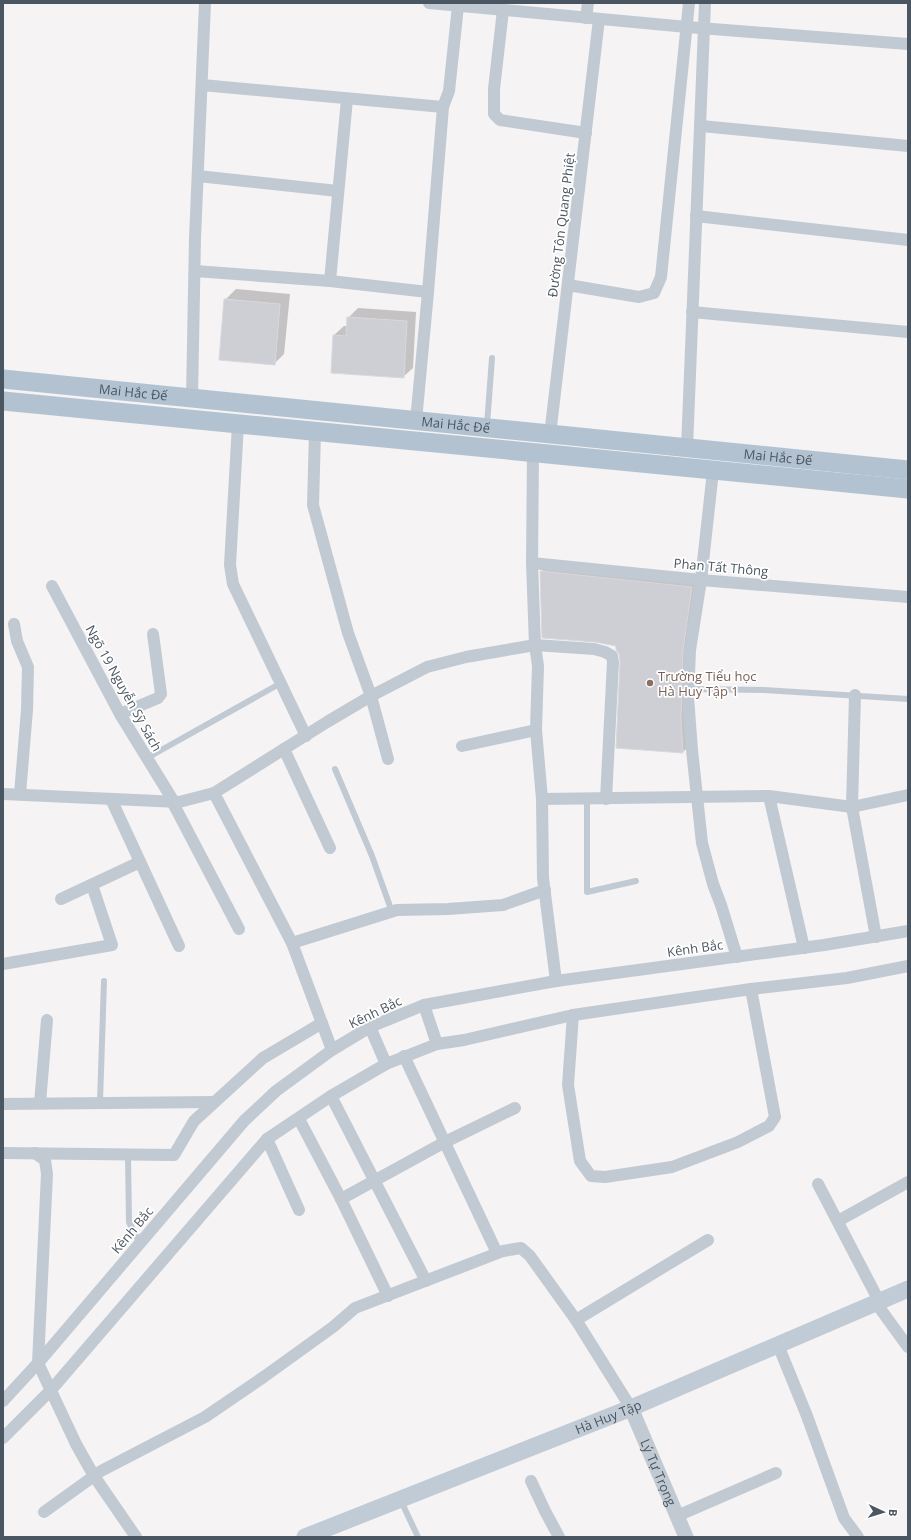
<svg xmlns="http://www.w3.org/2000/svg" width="911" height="1540" font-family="'Open Sans',sans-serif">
	<rect width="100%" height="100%" fill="#f5f3f3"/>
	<g fill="#0003">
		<path d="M 236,289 L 290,294 L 284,354 L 274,364 L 225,300 Z"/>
		<path d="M 358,308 L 416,312 L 413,368 L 403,377 L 334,335 L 344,326 L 348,326 L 348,318 Z"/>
		<path d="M 548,565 L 699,580 L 690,745 L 683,752 L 617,645 L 541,572 Z"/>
	</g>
	<g fill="#cdcfd5" stroke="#d7d9de">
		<path d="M 224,299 L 280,304 L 275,365 L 219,360 Z"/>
		<path d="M 347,317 L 407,321 L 404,378 L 331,373 L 333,335 L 346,336 Z"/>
		<path d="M 540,571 L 692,587 L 683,650 L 681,719 L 683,753 L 616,748 L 620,662 L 619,654 L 616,650 L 616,646 L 595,642 L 542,638 Z"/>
	</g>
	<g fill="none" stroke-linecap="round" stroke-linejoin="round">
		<g stroke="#c1cad2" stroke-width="6">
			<path d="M 487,425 L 492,358"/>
			<path d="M 688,689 L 764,690 L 908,699"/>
			<path d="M 147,758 L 281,683"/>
			<path d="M 335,769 L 372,856 L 392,912"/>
			<path d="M 587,799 L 587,892 L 636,881"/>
			<path d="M 100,1102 L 104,981"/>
			<path d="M 128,1155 L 129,1222 L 140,1243"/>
			<path d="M 401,1501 L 418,1537"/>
		</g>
		<g stroke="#c1cad2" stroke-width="12">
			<path d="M 429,3 L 687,27 L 908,44"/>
			<path d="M 503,10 L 494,89 L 494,114 L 500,120 L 586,133"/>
			<path d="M 586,18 L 588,3"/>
			<path d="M 202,85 L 443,107"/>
			<path d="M 701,126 L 908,146"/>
			<path d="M 198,176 L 338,191"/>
			<path d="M 696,216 L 908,240"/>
			<path d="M 195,271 L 330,281 L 428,292 L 443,107 L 449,91 L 458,6"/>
			<path d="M 330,281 L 347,99"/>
			<path d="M 568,285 L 639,297 L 654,293 L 661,277 L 689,3"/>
			<path d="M 692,312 L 908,332"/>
			<path d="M 192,398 L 195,238 L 205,3"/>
			<path d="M 416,421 L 428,292"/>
			<path d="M 238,424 L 230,565 L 233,584 L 306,736"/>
			<path d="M 315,432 L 313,505 L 348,633 L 371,696 L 388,759"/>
			<path d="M 550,435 L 599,19"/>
			<path d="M 687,448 L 705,3"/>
			<path d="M 533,453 L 532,563 L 535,645 L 538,666 L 536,730 L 542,799 L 543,878 L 556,981"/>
			<path d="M 713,471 L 701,580 L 690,650 L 688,697 L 692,750 L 702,843 L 713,884 L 721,905 L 737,957"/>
			<path d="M 532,563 L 701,580 L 908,597"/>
			<path d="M 52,586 L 120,714 L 174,802 L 174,805 L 239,929"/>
			<path d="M 14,624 L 17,641 L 28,667 L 27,710 L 20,794"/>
			<path d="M 855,695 L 852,807 L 876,937"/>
			<path d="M 120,714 L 158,698 L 161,694 L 153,634"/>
			<path d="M 462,746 L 536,730"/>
			<path d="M 284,749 L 330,848"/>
			<path d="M 214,793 L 292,943 L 332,1050"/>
			<path d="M 3,794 L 179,802 L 214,793 L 327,722 L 371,696 L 427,667 L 466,657 L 535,645 L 594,649 L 605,652 L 612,656 L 613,662 L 606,799"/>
			<path d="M 769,796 L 804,948"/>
			<path d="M 111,799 L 179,946"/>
			<path d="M 542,799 L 769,796 L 852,807 L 908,795"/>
			<path d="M 61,899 L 140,862"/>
			<path d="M 292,943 L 397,910 L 448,909 L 503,905 L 545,890"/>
			<path d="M 3,964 L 112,945 L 92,885"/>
			<path d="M 424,1005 L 437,1044"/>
			<path d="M 573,1015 L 568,1085 L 580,1161 L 591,1176 L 605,1177 L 672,1167 L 738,1142 L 769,1126 L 775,1117 L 751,989"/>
			<path d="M 370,1027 L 386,1064"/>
			<path d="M 404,1056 L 497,1253"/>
			<path d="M 331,1096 L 426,1281"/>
			<path d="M 40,1103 L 47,1020"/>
			<path d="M 3,1104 L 214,1102"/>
			<path d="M 299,1119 L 341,1199 L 388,1296"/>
			<path d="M 267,1139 L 299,1210"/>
			<path d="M 3,1153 L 174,1155 L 194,1121 L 263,1058 L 322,1023"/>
			<path d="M 35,1153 L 45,1160 L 47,1174 L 38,1363 L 76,1444 L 94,1476 L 136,1537"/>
			<path d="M 818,1184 L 879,1301"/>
			<path d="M 341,1199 L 445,1142 L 515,1108"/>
			<path d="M 838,1221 L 908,1182"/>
			<path d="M 876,1303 L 908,1347"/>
			<path d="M 576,1320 L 708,1240"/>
			<path d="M 778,1345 L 807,1416 L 844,1518 L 858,1537"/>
			<path d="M 3,1401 L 38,1363 L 244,1121 L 276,1091 L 332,1050 L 370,1027 L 424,1005 L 556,981 L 824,945 L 908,931"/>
			<path d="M 3,1438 L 51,1390 L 267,1139 L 331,1096 L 386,1064 L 437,1044 L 464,1040 L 573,1015 L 751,989 L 847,978 L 908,966"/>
			<path d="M 531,1481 L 545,1511 L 559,1537"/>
			<path d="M 44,1512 L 101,1471 L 205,1417 L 265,1376 L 333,1327 L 355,1308 L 503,1251 L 521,1248 L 530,1256 L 576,1320 L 631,1408"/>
			<path d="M 677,1516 L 776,1473"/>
		</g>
		<path stroke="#c1cad2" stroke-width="15" id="s1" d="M 631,1408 L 686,1537"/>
		<path stroke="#c1cbd6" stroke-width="17" id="s2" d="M 305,1537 L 631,1408 L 908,1289"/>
		<g stroke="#b3c2d1" stroke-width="19">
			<path id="s3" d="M 3,379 L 908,470"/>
			<path d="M 3,401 L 908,489"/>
		</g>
	</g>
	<circle fill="#8d6e63" stroke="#fff" stroke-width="1.5" cx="650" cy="683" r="4"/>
	<g text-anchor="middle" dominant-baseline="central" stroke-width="3.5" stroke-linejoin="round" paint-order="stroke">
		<g font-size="13" fill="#4a5661" stroke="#fff">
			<text transform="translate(561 225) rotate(-83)">Đường Tôn Quang Phiệt</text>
			<text stroke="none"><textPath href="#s3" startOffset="131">Mai Hắc Đế</textPath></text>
			<text stroke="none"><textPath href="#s3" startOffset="455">Mai Hắc Đế</textPath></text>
			<text stroke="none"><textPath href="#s3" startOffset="779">Mai Hắc Đế</textPath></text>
			<text transform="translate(721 567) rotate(5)">Phan Tất Thông</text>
			<text transform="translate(124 688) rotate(61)">Ngõ 19 Nguyễn Sỹ Sách</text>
			<text transform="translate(695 948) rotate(-8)">Kênh Bắc</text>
			<text transform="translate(375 1012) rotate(-26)">Kênh Bắc</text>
			<text transform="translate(132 1230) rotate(-50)">Kênh Bắc</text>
			<text stroke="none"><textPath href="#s2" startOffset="326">Hà Huy Tập</textPath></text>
			<text stroke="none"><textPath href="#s1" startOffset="70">Lý Tự Trọng</textPath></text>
		</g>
		<g font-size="13" fill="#785e54" stroke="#fff" text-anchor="start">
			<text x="658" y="676">Trường Tiểu học<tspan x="658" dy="15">Hà Huy Tập 1</tspan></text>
		</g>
	</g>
	<rect width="911" height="1540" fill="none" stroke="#4a5661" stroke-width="8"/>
	<g transform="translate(883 1512) rotate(94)" stroke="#ffffff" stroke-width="3" paint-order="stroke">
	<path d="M0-3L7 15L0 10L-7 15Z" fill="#4a5661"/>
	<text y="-6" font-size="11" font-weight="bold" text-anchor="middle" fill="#4a5661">B</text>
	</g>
</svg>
